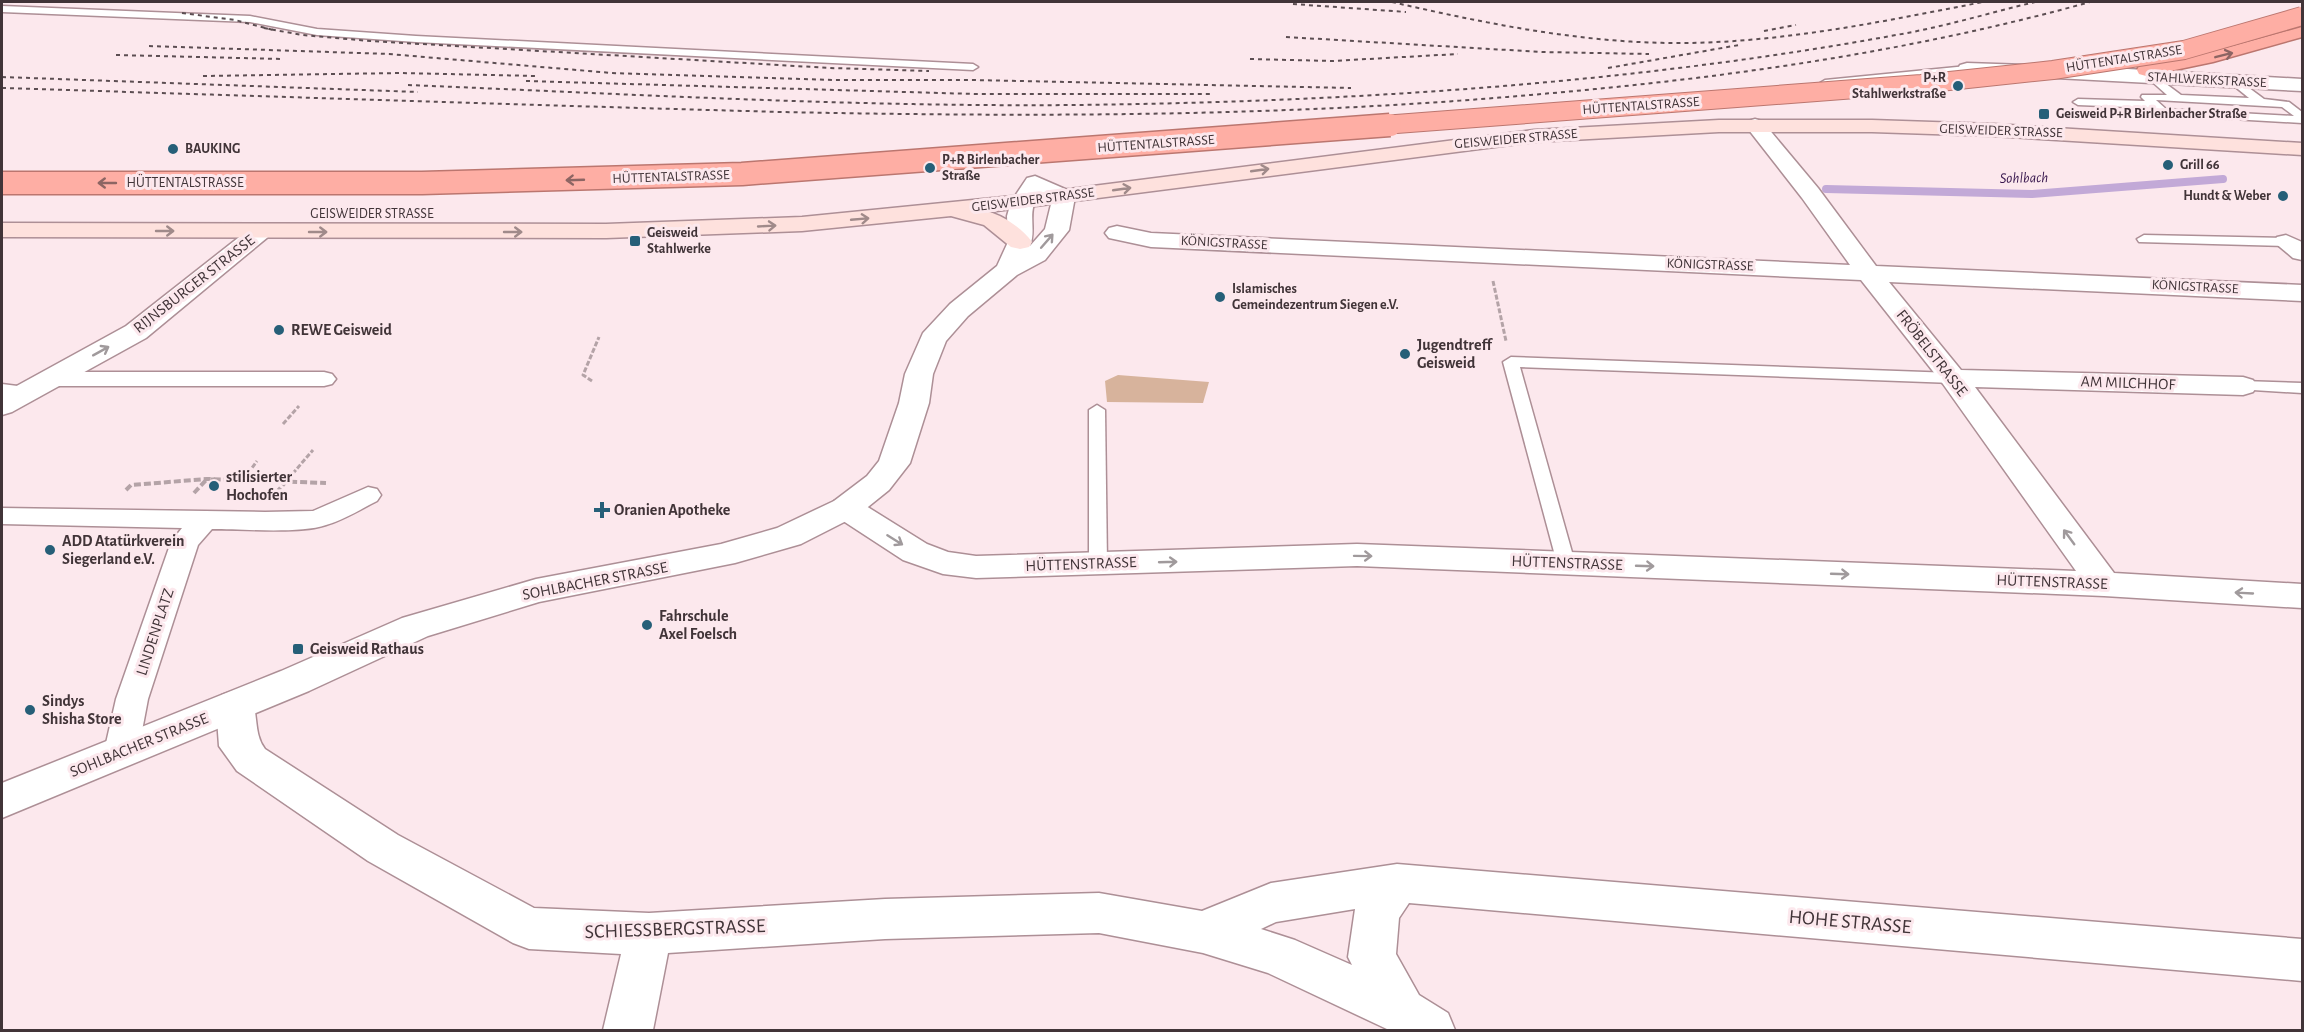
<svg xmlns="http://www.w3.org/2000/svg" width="2304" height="1032" font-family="'Alegreya Sans',sans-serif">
	<rect width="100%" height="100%" fill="#fce8ed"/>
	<path fill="#d7b39c" d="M 1118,375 L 1209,382 L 1203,403 L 1107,402 L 1105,381 Z"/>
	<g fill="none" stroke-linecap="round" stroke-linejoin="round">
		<path stroke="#c2a9d7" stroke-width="8" d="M 1826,189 L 2032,194 L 2223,179"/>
		<g stroke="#ad8f96" stroke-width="3">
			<g id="service">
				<path d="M 2,6 L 250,16 L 317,29 L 416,36 L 973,64 L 978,67 L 973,70 L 416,42 L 317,35 L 250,22 L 2,12 Z"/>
				<path d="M 1967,66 L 1971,67 L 1971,71 L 1825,86 L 1820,83 L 1825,80 Z"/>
				<path d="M 2153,74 L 2181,95 L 2249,98 L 2228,81 L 2237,79 L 2264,99 L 2289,102 L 2302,112 L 2302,123 L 2163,115 L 2152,108 L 2078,105 L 2073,102 L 2078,99 L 2145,101 L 2141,97 L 2142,95 L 2167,95 L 2149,79 L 2148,77 ZM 2156,100 L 2282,107 L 2294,116 L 2166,109 Z"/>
				<path d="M 2144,235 L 2286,238 L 2293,242 L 2286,246 L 2139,242 L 2137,239 Z"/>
				<path d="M 1511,357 L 1953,373 L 1961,378 L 1953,383 L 1520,367 L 1575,563 L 1573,567 L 1566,569 L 1559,567 L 1557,563 L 1503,362 Z"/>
				<path d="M 2243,381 L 2302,383 L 2302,393 L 2237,389 L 2235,386 L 2237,383 Z"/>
				<path d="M 1097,405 L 1105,410 L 1107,564 L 1105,568 L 1098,570 L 1091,568 L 1089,564 L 1089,410 Z"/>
			</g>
		</g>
		<g stroke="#ad8f96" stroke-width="3">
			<g id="pedestrian">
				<path d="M 50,372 L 324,372 L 332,374 L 336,379 L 332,384 L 324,386 L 50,386 L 42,384 L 38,379 L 42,374 Z"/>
				<path d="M 2,384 L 33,388 L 37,393 L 33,398 L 25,400 L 2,398 Z"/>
				<path d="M 368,487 L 377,489 L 381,495 L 377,501 C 361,509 344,520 326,525 C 300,534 241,529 212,529 L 198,545 L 148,699 L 138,752 L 133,761 L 121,765 L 109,761 L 104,752 L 116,699 L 171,542 L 182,528 L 2,524 L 2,508 L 265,512 L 313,511 Z"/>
			</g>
		</g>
		<g stroke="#ad8f96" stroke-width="3">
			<g id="minor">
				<path d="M 1967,63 L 2093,67 L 2302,79 L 2302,91 L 1960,73 L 1958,69 L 1960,65 Z"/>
				<path d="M 1755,119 L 1762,121 L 1818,188 L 1876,266 L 2302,285 L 2302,301 L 1889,282 L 1961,370 L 2243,377 L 2253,380 L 2257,386 L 2253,392 L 2243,395 L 1975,387 L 2114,573 L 2302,584 L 2302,608 L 2104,596 L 1357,566 L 976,578 L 943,574 L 903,560 L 834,515 L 830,508 L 834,501 L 846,498 L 858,501 L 927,544 L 948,552 L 976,556 L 1357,544 L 2076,571 L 1943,384 L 1861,280 L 1151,247 L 1109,238 L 1105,233 L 1109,228 L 1117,226 L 1151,233 L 1850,265 L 1802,198 L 1745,125 L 1748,121 Z"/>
				<path d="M 260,225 L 268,227 L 272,232 L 268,237 L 146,338 L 12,412 L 2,415 L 2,394 L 126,326 L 252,227 Z"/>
				<path d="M 2286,235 L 2302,242 L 2302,260 L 2293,258 L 2274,242 L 2277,237 Z"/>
				<path d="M 236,690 L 250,695 C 259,712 253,734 265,749 L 398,835 L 534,908 L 649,913 L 885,899 L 1099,893 L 1202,911 L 1271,883 L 1397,864 L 2302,939 L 2302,981 L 1409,903 L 1399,918 L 1396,954 L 1419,995 L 1448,1013 L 1455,1030 L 1389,1030 L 1268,973 L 1203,953 L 1099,933 L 885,939 L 668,953 L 653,1030 L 603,1030 L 621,954 L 529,949 L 513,943 L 368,861 L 237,771 L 219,746 L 216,705 L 222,695 ZM 1355,909 L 1348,957 L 1352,965 L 1295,940 L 1261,929 L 1276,922 Z"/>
			</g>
		</g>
		<g stroke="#ad8f96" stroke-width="3">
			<path id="tertiary" d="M 1035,176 L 1072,192 L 1075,197 L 1069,230 L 1045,260 L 1017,275 L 968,316 L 946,341 L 933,374 L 929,403 L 910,463 L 889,490 L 858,515 L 801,544 L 735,563 L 539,602 L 428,636 L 309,691 L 2,818 L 2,783 L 281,671 L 402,618 L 536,579 L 721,544 L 777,528 L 834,501 L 867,476 L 879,461 L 899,403 L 905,374 L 923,333 L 950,304 L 997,266 L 1008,242 L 1007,216 L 1011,202 L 1027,178 ZM 1039,194 L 1052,200 L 1045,229 L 1030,246 C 1037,228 1026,213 1039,194 Z"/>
		</g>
		<g stroke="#ad8f96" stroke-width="3">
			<path id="secondary" d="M 1719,120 L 1872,120 L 1993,124 L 2302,143 L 2302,155 L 1993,136 L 1872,132 L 1719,132 L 1534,142 L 989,212 C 1004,216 1023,229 1032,242 L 1029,247 L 1020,249 L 1011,247 L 984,225 L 951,216 L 802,231 L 606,238 L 2,237 L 2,223 L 606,224 L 802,217 L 1022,195 L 1534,130 Z"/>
		</g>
		<g stroke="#bb766f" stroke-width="3">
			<path id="trunk" d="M 2302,27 L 2302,37 L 2213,62 L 2146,76 L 2139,74 L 2137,70 L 2139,66 L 2211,52 Z"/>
		</g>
		<g stroke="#b4a3a7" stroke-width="3" stroke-dasharray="5 2" stroke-linecap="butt">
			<path d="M 1493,281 L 1506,341"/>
			<path d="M 592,381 L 583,375 L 599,337"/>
			<path d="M 283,424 L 299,406"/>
			<path d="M 204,479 L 215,479"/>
			<path d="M 244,479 L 257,461"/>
			<path d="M 288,479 L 313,450"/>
		</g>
		<g stroke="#b4a3a7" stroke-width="4" stroke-dasharray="7 3" stroke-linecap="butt">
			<path d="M 245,478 L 243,480 L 326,483"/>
			<path d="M 126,490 L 131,485 L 207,479 L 243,480"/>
			<path d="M 194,493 L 207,479"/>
			<path d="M 276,493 L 289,478"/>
		</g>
		<use href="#service" fill="#fff" fill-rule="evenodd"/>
		<use href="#pedestrian" fill="#fff" fill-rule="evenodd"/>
		<use href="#minor" fill="#fff" fill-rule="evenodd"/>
		<use href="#tertiary" fill="#fff" fill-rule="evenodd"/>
		<use href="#secondary" fill="#fee1dd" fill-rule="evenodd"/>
		<use href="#trunk" fill="#feaea4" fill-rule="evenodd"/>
		<g stroke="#5c4e52" stroke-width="2" stroke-dasharray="4 4" stroke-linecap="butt">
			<path d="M 1392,2 C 1488,24 1586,44 1685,43 C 1786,42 1885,21 1983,2"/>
			<path d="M 1293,4 L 1406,12"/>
			<path d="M 182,13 L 235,20 L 273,30"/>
			<path d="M 264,28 L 302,35 L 370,41 L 830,68 L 929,71"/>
			<path d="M 1764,31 L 1796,25"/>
			<path d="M 1286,37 L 1542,52 L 1649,54"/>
			<path d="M 149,46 L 389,54 L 612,73 L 833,80 L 974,80 L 1351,88"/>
			<path d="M 116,55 L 282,59"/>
			<path d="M 1250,59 L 1332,61 L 1458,54"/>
			<path d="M 1608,68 L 1739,45"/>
			<path d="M 203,76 L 400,73 L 536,76"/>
			<path d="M 2,77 L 418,92"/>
			<path d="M 526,81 L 975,94 L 1210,94"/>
			<path d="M 408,85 C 629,94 852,107 1073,105 C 1351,102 1633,84 1907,33 C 1950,25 1993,12 2035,2"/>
			<path d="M 2,88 C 262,96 522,105 782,112 C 1031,117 1281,117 1530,95 C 1719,79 1906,53 2090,2"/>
		</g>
		<g stroke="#bb766f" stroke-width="20" stroke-linecap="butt">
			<path id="trunk-bridge-far1" d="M 1370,126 L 1921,84 L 2053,70 L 2184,50 L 2302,16"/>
		</g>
		<g stroke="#bb766f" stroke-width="25" stroke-linecap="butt">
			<path id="trunk-bridge" d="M 2,183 L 422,183 L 742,174 L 1390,125"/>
		</g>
		<use href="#trunk-bridge-far1" stroke="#feaea4" stroke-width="18"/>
		<use href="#trunk-bridge" stroke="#feaea4" stroke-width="22"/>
	</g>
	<defs><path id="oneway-shaft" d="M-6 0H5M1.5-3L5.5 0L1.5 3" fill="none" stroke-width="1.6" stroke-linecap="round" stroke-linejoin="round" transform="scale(1.5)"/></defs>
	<g stroke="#8d6563">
		<use href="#oneway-shaft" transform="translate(2224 55) rotate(-14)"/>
		<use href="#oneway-shaft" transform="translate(575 180) rotate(178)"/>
		<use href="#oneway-shaft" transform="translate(107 183) rotate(180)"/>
	</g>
	<g stroke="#a08a8a">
		<use href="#oneway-shaft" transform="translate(1260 170) rotate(-8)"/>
		<use href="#oneway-shaft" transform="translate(1122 189) rotate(-8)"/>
		<use href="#oneway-shaft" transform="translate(860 219) rotate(-5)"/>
		<use href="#oneway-shaft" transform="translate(767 226) rotate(-3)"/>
		<use href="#oneway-shaft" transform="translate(165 231)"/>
		<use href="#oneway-shaft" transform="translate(318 232)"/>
		<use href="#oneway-shaft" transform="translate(513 232)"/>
	</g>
	<g stroke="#a09a9c">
		<use href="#oneway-shaft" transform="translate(1047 241) rotate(-49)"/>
		<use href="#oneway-shaft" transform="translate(101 351) rotate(-29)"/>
		<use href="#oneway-shaft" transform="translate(2069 537) rotate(-126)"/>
		<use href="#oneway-shaft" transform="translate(895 540) rotate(32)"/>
		<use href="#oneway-shaft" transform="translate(1363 556) rotate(1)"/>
		<use href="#oneway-shaft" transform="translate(1168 562) rotate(-2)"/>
		<use href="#oneway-shaft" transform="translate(1645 566) rotate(2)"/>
		<use href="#oneway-shaft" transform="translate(1840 574) rotate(2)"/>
		<use href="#oneway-shaft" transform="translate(2244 593) rotate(-177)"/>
	</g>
	<g fill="#265f78" stroke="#fce8ed" stroke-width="2">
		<circle cx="1958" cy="86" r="6"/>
		<rect x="2038" y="108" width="12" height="12" rx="3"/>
		<circle cx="173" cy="149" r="6"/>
		<circle cx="2168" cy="165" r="6"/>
		<circle cx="930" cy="168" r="6"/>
		<circle cx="2283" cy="196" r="6"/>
		<rect x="629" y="235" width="12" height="12" rx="3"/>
		<circle cx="1220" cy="297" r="6"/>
		<circle cx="279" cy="330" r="6"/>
		<circle cx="1405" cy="354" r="6"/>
		<circle cx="214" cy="486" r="6"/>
		<path d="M599 501h6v6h6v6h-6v6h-6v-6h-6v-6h6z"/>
		<circle cx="50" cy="550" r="6"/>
		<circle cx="647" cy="625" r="6"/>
		<rect x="292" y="643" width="12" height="12" rx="3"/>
		<circle cx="30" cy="710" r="6"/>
	</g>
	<g text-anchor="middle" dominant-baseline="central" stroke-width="6" stroke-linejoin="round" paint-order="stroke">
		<g font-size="14" fill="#413438" stroke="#fce8ed">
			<text transform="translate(2124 59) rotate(-9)">HÜTTENTALSTRASSE</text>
			<text transform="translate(2207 80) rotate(3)">STAHLWERKSTRASSE</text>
			<text transform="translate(1641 106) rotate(-4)">HÜTTENTALSTRASSE</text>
			<text transform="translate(2001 131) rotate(2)">GEISWEIDER STRASSE</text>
			<text transform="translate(1516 139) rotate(-5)">GEISWEIDER STRASSE</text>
			<text transform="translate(1156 144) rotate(-4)">HÜTTENTALSTRASSE</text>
			<text transform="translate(671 177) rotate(-2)">HÜTTENTALSTRASSE</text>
			<text x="185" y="183">HÜTTENTALSTRASSE</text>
			<text transform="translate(1033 200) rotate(-7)">GEISWEIDER STRASSE</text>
			<text x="372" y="214">GEISWEIDER STRASSE</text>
			<text transform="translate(1224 243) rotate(3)">KÖNIGSTRASSE</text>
			<text transform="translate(1710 265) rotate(2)">KÖNIGSTRASSE</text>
			<text transform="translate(2195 287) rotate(3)">KÖNIGSTRASSE</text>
		</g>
		<g font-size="14" font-weight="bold" fill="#413438" stroke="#fce8ed" text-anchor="start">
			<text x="1946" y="78" text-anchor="end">P+R<tspan x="1946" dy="16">Stahlwerkstraße</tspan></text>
			<text x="2056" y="114">Geisweid P+R Birlenbacher Straße</text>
			<text x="185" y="149">BAUKING</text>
			<text x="942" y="160">P+R Birlenbacher<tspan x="942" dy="16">Straße</tspan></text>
			<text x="2180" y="165">Grill 66</text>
			<text x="2271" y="196" text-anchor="end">Hundt &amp; Weber</text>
			<text x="647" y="233">Geisweid<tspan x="647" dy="16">Stahlwerke</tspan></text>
			<text x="1232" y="289">Islamisches<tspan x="1232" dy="16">Gemeindezentrum Siegen e.V.</tspan></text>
		</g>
		<g font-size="15" font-style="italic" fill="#38164d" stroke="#fce8ed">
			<text transform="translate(2024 178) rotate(-1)">Sohlbach</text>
		</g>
		<g font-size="16" fill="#413438" stroke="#fce8ed">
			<text transform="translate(194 284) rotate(-38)">RIJNSBURGER STRASSE</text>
			<text transform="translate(1932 353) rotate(52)">FRÖBELSTRASSE</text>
			<text transform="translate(2128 383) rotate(2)">AM MILCHHOF</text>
			<text transform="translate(1567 563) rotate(2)">HÜTTENSTRASSE</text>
			<text transform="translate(1081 564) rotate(-2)">HÜTTENSTRASSE</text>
			<text transform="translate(595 581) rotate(-11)">SOHLBACHER STRASSE</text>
			<text transform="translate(2052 582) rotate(2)">HÜTTENSTRASSE</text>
			<text transform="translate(155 632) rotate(-72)">LINDENPLATZ</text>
			<text transform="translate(139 745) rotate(-22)">SOHLBACHER STRASSE</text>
		</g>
		<g font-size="16" font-weight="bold" fill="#413438" stroke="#fce8ed" text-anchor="start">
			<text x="291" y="330">REWE Geisweid</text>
			<text x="1417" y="345">Jugendtreff<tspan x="1417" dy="18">Geisweid</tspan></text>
			<text x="226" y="477">stilisierter<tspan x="226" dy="18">Hochofen</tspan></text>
			<text x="614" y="510">Oranien Apotheke</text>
			<text x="62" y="541">ADD Atatürkverein<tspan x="62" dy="18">Siegerland e.V.</tspan></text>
			<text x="659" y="616">Fahrschule<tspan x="659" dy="18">Axel Foelsch</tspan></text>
			<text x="310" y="649">Geisweid Rathaus</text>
			<text x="42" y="701">Sindys<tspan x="42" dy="18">Shisha Store</tspan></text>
		</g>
		<g font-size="20" fill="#413438" stroke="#fce8ed">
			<text transform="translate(1850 922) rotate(5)">HOHE STRASSE</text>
			<text transform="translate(675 929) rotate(-2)">SCHIESSBERGSTRASSE</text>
		</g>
	</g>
	<rect width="2304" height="1032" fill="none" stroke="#413438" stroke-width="6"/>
</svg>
